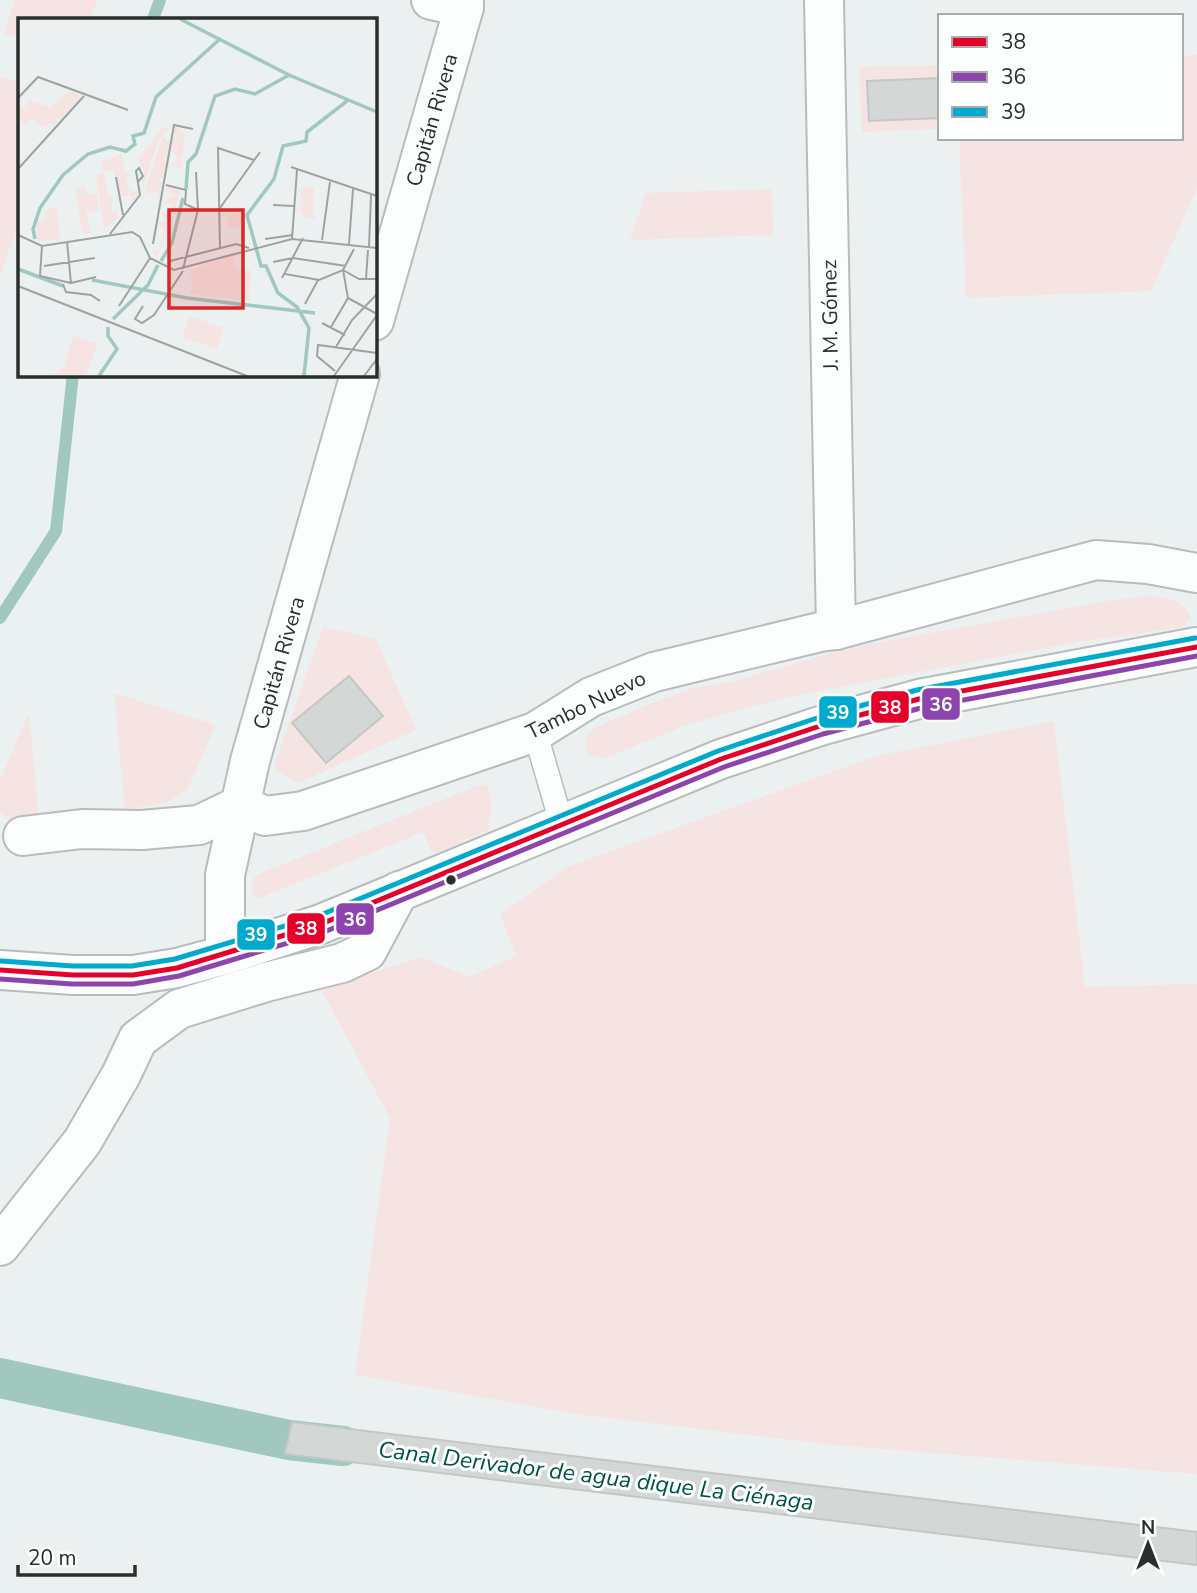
<svg xmlns="http://www.w3.org/2000/svg" width="1197" height="1593" font-family="'Nunito Sans',sans-serif">
	<rect width="100%" height="100%" fill="#ebf1f0"/>
	<g fill="#f5e4e2">
		<path d="M 15,0 L 97,0 L 90,19 L 19,19 L 19,38 L 4,34 Z"/>
		<path d="M 1197,55 L 1197,188 L 1151,291 L 966,298 L 959,138 L 1181,138 L 1181,56 Z"/>
		<path d="M 940,65 L 940,129 L 862,132 L 859,67 Z"/>
		<path d="M 0,76 L 19,83 L 19,222 L 0,276 Z"/>
		<path d="M 772,189 L 773,235 L 630,240 L 646,193 Z"/>
		<path d="M 1150,595 C 1170,598 1182,600 1191,618 L 1183,627 L 1077,642 L 788,697 L 690,724 L 604,758 L 590,756 L 585,749 L 586,735 L 596,727 L 652,703 L 690,689 L 734,681 L 849,648 L 1106,601 Z"/>
		<path d="M 323,627 L 376,639 L 416,730 L 298,783 L 273,769 Z"/>
		<path d="M 114,693 L 216,725 L 187,790 L 168,802 L 125,810 Z"/>
		<path d="M 29,713 L 39,818 L 10,821 L 0,812 L 0,780 Z"/>
		<path d="M 1054,721 L 1085,987 L 1197,984 L 1197,1474 L 833,1445 L 576,1414 L 355,1375 L 390,1118 L 321,989 L 422,957 L 469,977 L 516,956 L 500,915 L 567,867 L 876,756 Z"/>
		<path d="M 479,785 L 487,785 C 493,800 491,814 488,830 L 442,851 L 432,853 L 423,832 L 257,899 C 249,890 251,884 256,875 Z"/>
	</g>
	<g fill="none" stroke-linecap="round" stroke-linejoin="round">
		<g stroke="#a0c8bf" stroke-width="12">
			<path d="M 153,19 L 160,0"/>
			<path d="M 0,618 L 56,531 L 73,374"/>
		</g>
		<path stroke="#a0c8bf" stroke-width="40" d="M 0,1378 L 289,1440 L 343,1446"/>
	</g>
	<g fill="#d3d8d7" stroke="#c3c7c6" stroke-width="2">
		<path d="M 940,78 L 940,118 L 869,121 L 867,81 Z"/>
		<path d="M 349,676 L 383,716 L 326,763 L 292,723 Z"/>
		<path d="M 292,1422 L 1197,1532 L 1197,1565 L 285,1454 Z"/>
	</g>
	<g fill="none" stroke-linecap="round" stroke-linejoin="round">
		<g stroke="#b8bdbc" stroke-width="26">
			<path id="service" d="M 535,732 L 562,825"/>
		</g>
		<g stroke="#b8bdbc" stroke-width="42">
			<g id="minor">
				<path d="M 431,0 L 464,7"/>
				<path d="M 824,0 L 836,630"/>
				<path d="M 374,321 L 464,7 L 464,0"/>
				<path d="M 23,836 L 82,829 L 142,830 L 199,825 L 241,805 L 265,816 L 303,811 L 535,732 L 591,697 L 654,672 L 820,632 L 836,630 L 1096,560 L 1148,564 L 1197,573"/>
				<path d="M 225,955 L 225,875 L 250,761 L 360,374"/>
				<path d="M 0,1246 L 82,1142 L 121,1075 L 138,1039 L 179,1009 L 266,982 L 342,963 L 367,951 L 399,891"/>
			</g>
		</g>
		<g stroke="#b8bdbc" stroke-width="42">
			<path id="tertiary" d="M 0,970 L 73,975 L 133,975 L 177,968 L 225,955 L 321,924 L 721,759 L 820,726 L 919,699 L 1197,647"/>
		</g>
		<use href="#service" stroke="#fcfdfd" stroke-width="23"/>
		<use href="#minor" stroke="#fcfdfd" stroke-width="38"/>
		<use href="#tertiary" stroke="#fcfdfd" stroke-width="38"/>
		<g stroke="#fcfffe" stroke-width="10">
			<path id="bus-1" d="M 0,970 L 73,975 L 133,975 L 177,968 L 321,924 L 721,759 L 820,726 L 919,699 L 1197,647"/>
		</g>
		<g stroke="#fcfffe" stroke-width="10">
			<path id="bus-2" d="M 0,979 L 72,984 L 133,984 L 179,976 L 324,932 L 724,767 L 823,734 L 921,708 L 1197,656"/>
		</g>
		<g stroke="#fcfffe" stroke-width="10">
			<path id="bus-3" d="M 1,961 L 73,966 L 132,966 L 175,959 L 318,916 L 718,751 L 817,718 L 917,690 L 1195,638"/>
		</g>
		<use href="#bus-1" stroke="#e4002b" stroke-width="5"/>
		<use href="#bus-2" stroke="#8e44ad" stroke-width="5"/>
		<use href="#bus-3" stroke="#00a9ce" stroke-width="5"/>
	</g>
	<circle fill="#2a2f2e" stroke="#fcfffe" stroke-width="2.5" cx="451" cy="880" r="6"/>
	<g text-anchor="middle" dominant-baseline="central" stroke-width="6" stroke-linejoin="round" paint-order="stroke">
		<g font-size="21" fill="#2a2f2e" stroke="#fcfffe">
			<text transform="translate(432 120) rotate(-74)">Capitán Rivera</text>
			<text transform="translate(830 315) rotate(-91)">J. M. Gómez</text>
			<text transform="translate(279 663) rotate(-74)">Capitán Rivera</text>
			<text transform="translate(586 705) rotate(-26)">Tambo Nuevo</text>
		</g>
		<g font-size="23" font-style="italic" fill="#005247" stroke="#fcfffe">
			<text transform="translate(596 1476) rotate(7)">Canal Derivador de agua dique La Ciénaga</text>
		</g>
	</g>
	<g transform="translate(18 18)">
		<rect width="359" height="359" fill="#ebf1f0"/>
		<path d="M 52,73 L 64,78 L 42,102 L 34,98 L 40,104 L 36,108 L 32,105 L 25,110 L 14,100 L 8,107 L 0,100 L 0,89 L 11,93 L 1,83 L 7,88 L 10,82 L 32,89 ZM 155,107 L 140,123 L 123,175 L 126,153 L 120,142 L 143,111 ZM 156,107 L 167,116 L 163,150 L 151,147 L 161,142 L 153,132 L 154,121 L 160,118 L 155,116 ZM 145,119 L 151,124 L 146,161 L 140,161 L 146,165 L 142,180 L 137,173 L 126,176 ZM 104,136 L 107,155 L 113,157 L 108,159 L 111,172 L 121,175 L 114,184 L 113,177 L 102,179 L 95,152 L 86,154 L 91,179 L 95,179 L 93,193 L 99,193 L 100,199 L 86,212 L 78,157 L 86,154 L 83,144 ZM 150,168 L 163,173 L 139,240 L 134,232 L 140,233 L 146,212 L 139,204 L 148,203 L 142,193 L 154,195 L 154,187 L 145,185 L 156,177 L 148,172 ZM 291,169 L 296,169 L 295,197 L 300,201 L 285,199 L 284,192 L 279,192 L 284,188 L 280,185 L 286,185 L 280,172 ZM 68,170 L 69,177 L 79,176 L 81,193 L 72,195 L 67,184 L 73,215 L 65,216 L 64,207 L 58,208 L 63,203 L 57,171 ZM 219,183 L 231,194 L 222,210 L 210,210 L 210,200 L 204,196 L 229,195 ZM 38,189 L 43,221 L 20,223 L 18,204 L 29,202 L 27,193 ZM 216,236 L 218,252 L 233,252 L 231,283 L 173,276 L 175,261 L 171,253 ZM 172,298 L 206,310 L 199,331 L 164,319 ZM 55,318 L 80,325 L 68,356 L 33,358 L 46,350 Z" fill="#f5e4e2"/>
		<path fill="none" stroke="#a0c8bf" stroke-width="3.5" d="M 162,1 L 271,57 L 359,94M 168,171 L 170,144 L 178,136 L 197,78 L 217,71 L 237,76 L 271,57M 17,221 L 15,211 L 22,190 L 45,157 L 70,136 L 92,129 L 108,133 L 117,126 L 115,118 L 126,115 L 138,79 L 203,20M 143,243 L 154,225 L 165,180M 0,251 L 45,268M 74,262 L 169,280 L 297,295M 95,301 L 130,267 L 140,247M 81,358 L 99,331 L 90,318 L 90,309M 286,358 L 291,310 L 279,289 L 260,275 L 248,248 L 243,248 L 229,197 L 256,161 L 265,128 L 288,123 L 289,114 L 329,83"/>
		<path fill="none" stroke="#9ea3a2" stroke-width="2" d="M 0,80 L 20,59 L 110,92M 273,149 L 359,178M 0,151 L 66,78M 98,159 L 105,197M 148,167 L 168,172 L 167,186 L 180,192M 255,187 L 276,188M 202,190 L 242,134M 92,216 L 122,177 L 118,153 L 121,150 L 125,158 L 120,164M 0,217 L 24,228 L 114,214 L 122,219 L 132,240 L 156,252 L 274,221 L 359,230M 247,221 L 275,217M 274,221 L 279,152M 304,222 L 312,164M 49,224 L 53,265 L 78,259M 135,226 L 156,107 L 175,111M 331,226 L 335,171M 24,228 L 22,258 L 53,265M 351,229 L 353,177M 202,231 L 200,130 L 236,142M 152,243 L 218,226 L 231,230M 255,244 L 275,240 L 328,248M 26,248 L 77,240M 165,251 L 180,192 L 178,154M 267,256 L 301,262 L 325,252 L 341,261 L 359,261M 264,260 L 285,220M 348,261 L 350,232M 45,266 L 48,274 L 73,277 L 82,283M 0,268 L 229,358M 330,280 L 359,296M 287,286 L 300,262M 101,288 L 132,240M 125,288 L 117,301 L 124,305 L 136,297 L 165,253M 304,305 L 327,317M 313,309 L 330,280 L 325,252 L 336,231M 318,329 L 334,302 L 359,276M 317,353 L 299,338 L 300,327 L 359,335M 316,358 L 359,297M 346,358 L 359,341"/>
		<path fill="#d62828" fill-opacity="0.15" stroke="#d62828" stroke-width="3.5" d="M 151,192 L 225,192 L 225,290 L 151,290 Z"/>
		<rect width="359" height="359" fill="none" stroke="#2a2f2e" stroke-width="3.5"/>
	</g>
	<g stroke="#fcfffe" stroke-width="2.5">
		<rect x="921" y="687" width="40" height="34" rx="7" fill="#8e44ad"/>
		<rect x="870" y="690" width="40" height="34" rx="7" fill="#e4002b"/>
		<rect x="818" y="695" width="40" height="34" rx="7" fill="#00a9ce"/>
		<rect x="335" y="902" width="40" height="34" rx="7" fill="#8e44ad"/>
		<rect x="286" y="912" width="40" height="33" rx="7" fill="#e4002b"/>
		<rect x="236" y="918" width="40" height="33" rx="7" fill="#00a9ce"/>
	</g>
	<g font-size="19" text-anchor="middle" font-weight="bold" fill="#fff">
		<text x="941" y="711">36</text>
		<text x="890" y="714">38</text>
		<text x="838" y="719">39</text>
		<text x="355" y="926">36</text>
		<text x="306" y="935">38</text>
		<text x="256" y="941">39</text>
	</g>
	<rect x="938" y="14" width="245" height="126" fill="#fcfffe" stroke="#a8acab" stroke-width="2"/>
	<rect x="952" y="37" width="35" height="10" fill="#e4002b" stroke="#a8acab" stroke-width="2"/>
	<text x="1001" y="49" font-size="21" fill="#2a2f2e">38</text>
	<rect x="952" y="72" width="35" height="10" fill="#8e44ad" stroke="#a8acab" stroke-width="2"/>
	<text x="1001" y="84" font-size="21" fill="#2a2f2e">36</text>
	<rect x="952" y="107" width="35" height="10" fill="#00a9ce" stroke="#a8acab" stroke-width="2"/>
	<text x="1001" y="119" font-size="21" fill="#2a2f2e">39</text>
	<g transform="translate(1148 1544)" stroke="#fcfffe" stroke-width="5" paint-order="stroke">
	<path d="M0-5L12 26L0 18L-12 26Z" fill="#2a2f2e"/>
	<text y="-10" font-size="19" font-weight="bold" text-anchor="middle" fill="#2a2f2e">N</text>
	</g>
	<path d="M18 1565v10h117v-10" fill="none" stroke="#2a2f2e" stroke-width="3.5"/>
	<text x="28" y="1565" font-size="21" fill="#2a2f2e" stroke="#fcfffe" stroke-width="5" paint-order="stroke">20 m</text>
</svg>
